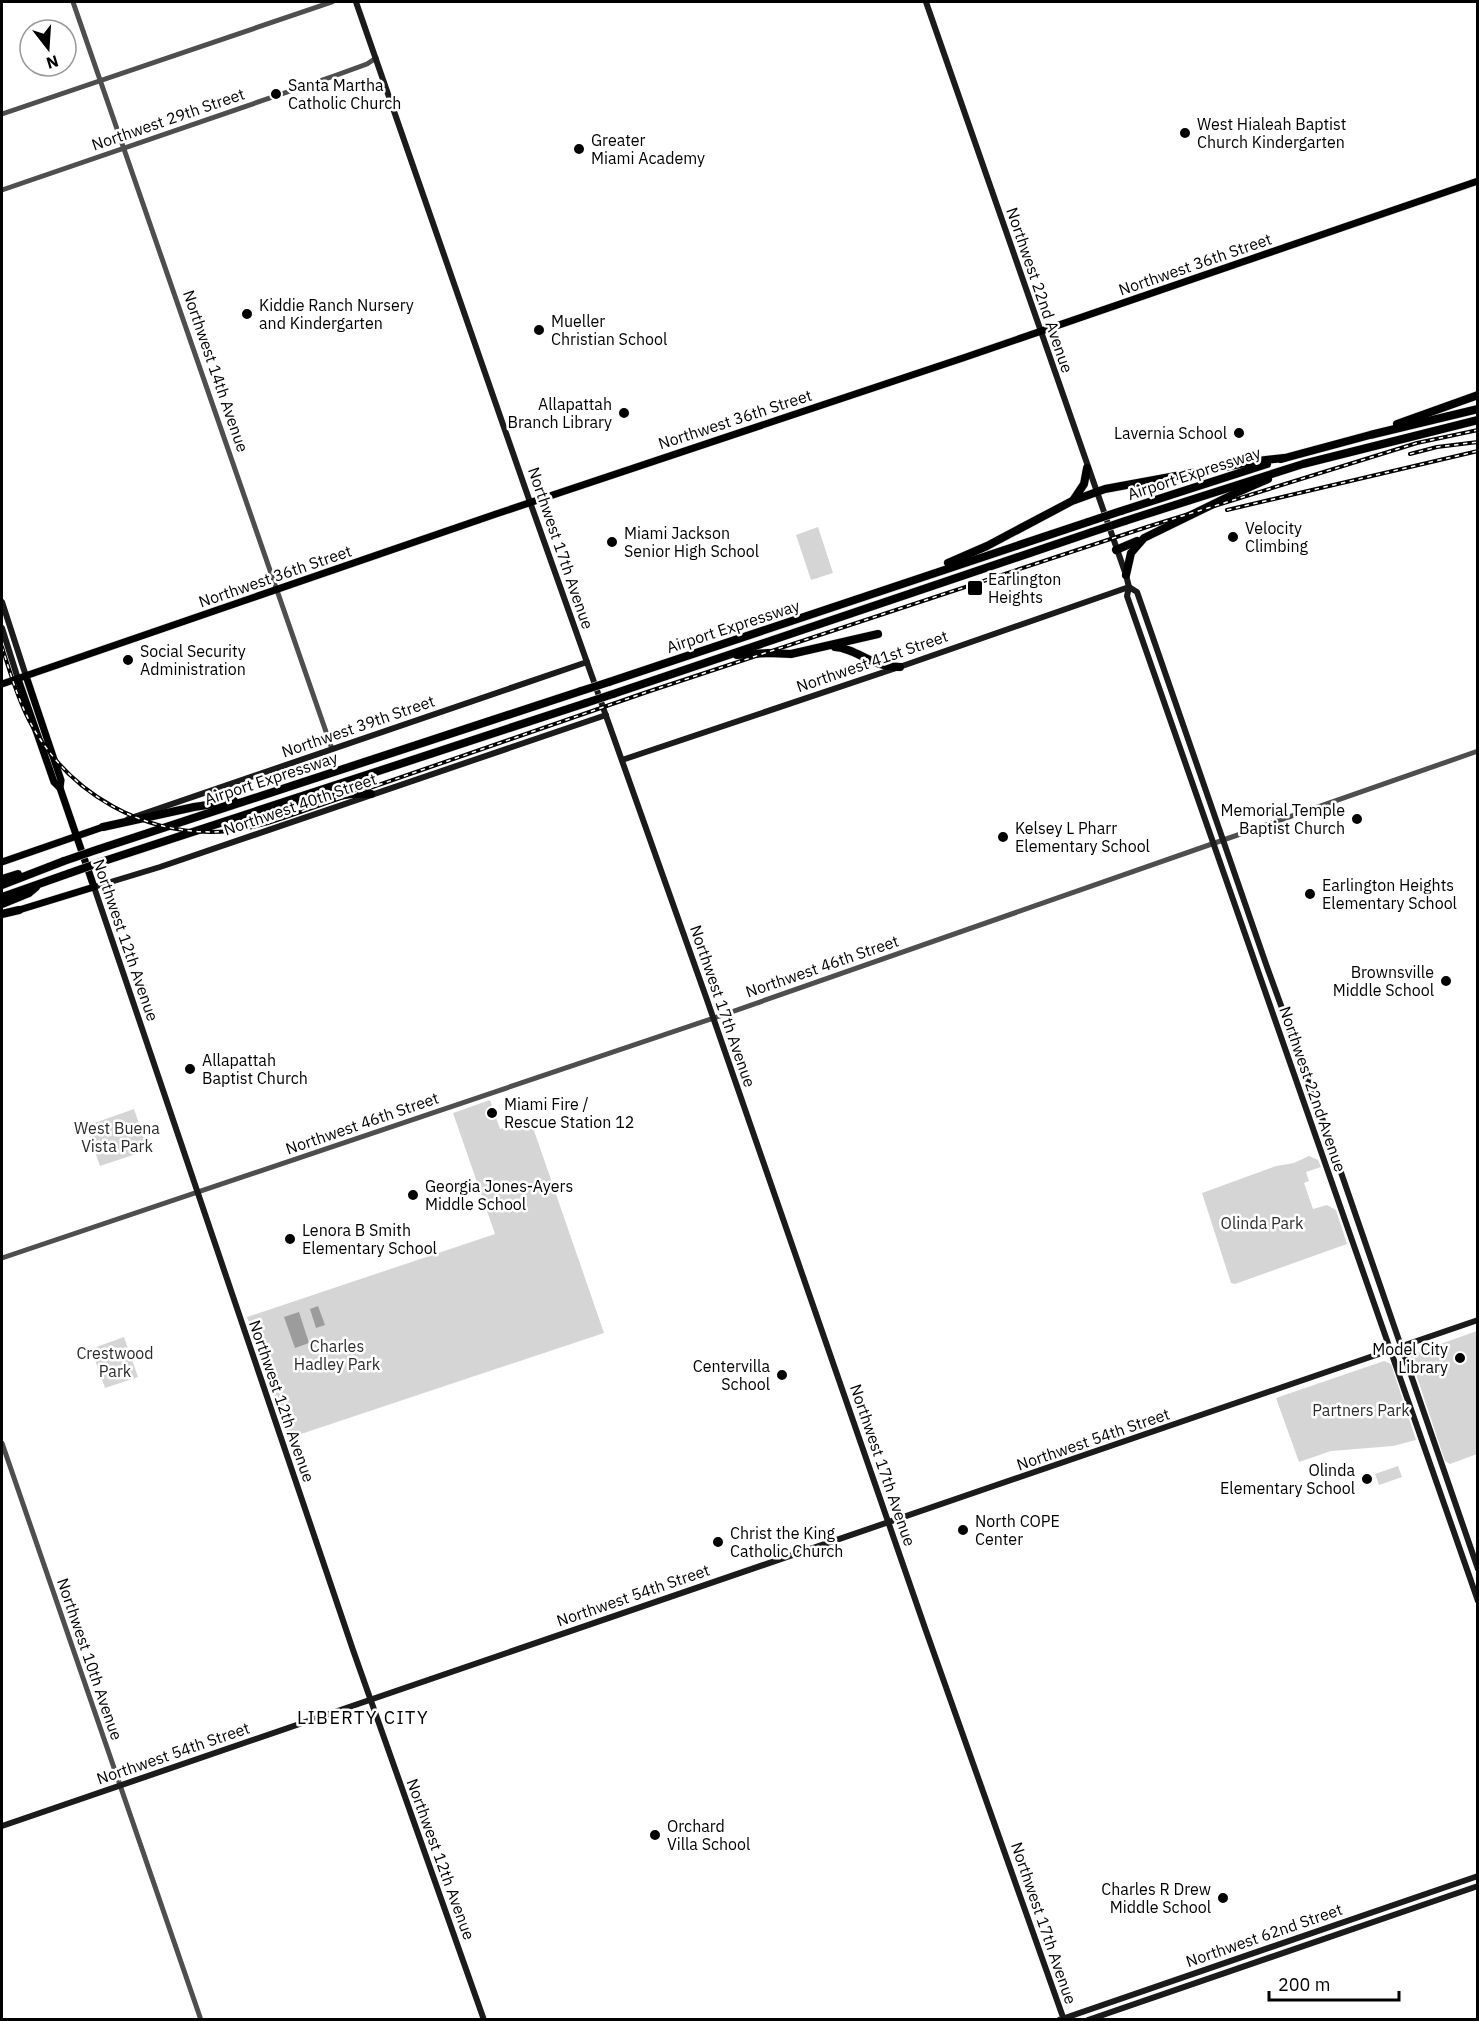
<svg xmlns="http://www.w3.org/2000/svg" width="1479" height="2021" font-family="'IBM Plex Sans',sans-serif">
	<rect width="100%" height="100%" fill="#fff"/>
	<g fill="#d5d5d5">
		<path d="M 818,527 L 833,573 L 811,580 L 796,535 Z"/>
		<path d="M 490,1100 L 500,1129 L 530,1119 L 604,1333 L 289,1438 L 247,1317 L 495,1234 L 453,1113 Z"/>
		<path d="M 134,1109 L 148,1150 L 100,1166 L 86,1126 Z"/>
		<path d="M 1309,1156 L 1318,1160 L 1321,1167 L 1306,1172 L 1309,1181 L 1304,1183 L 1313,1209 L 1327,1205 L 1336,1210 L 1347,1244 L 1235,1284 L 1231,1283 L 1202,1193 L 1276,1166 L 1294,1163 Z"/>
		<path d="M 1477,1331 L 1477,1454 L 1450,1464 L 1445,1461 L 1410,1356 L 1412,1354 Z"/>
		<path d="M 124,1337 L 138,1377 L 105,1388 L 91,1349 Z"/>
		<path d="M 1384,1361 L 1391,1364 L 1416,1440 L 1393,1446 L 1331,1451 L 1299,1462 L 1276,1398 Z"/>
		<path d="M 1398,1466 L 1402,1477 L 1379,1485 L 1375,1474 Z"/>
	</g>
	<g fill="#9c9c9c">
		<path d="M 318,1306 L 325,1325 L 316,1328 L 310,1309 Z"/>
		<path d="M 299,1312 L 309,1343 L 295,1348 L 284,1317 Z"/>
	</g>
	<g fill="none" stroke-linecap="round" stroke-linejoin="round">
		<g stroke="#dbdbdb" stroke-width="8">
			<g id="primary">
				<path d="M 26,676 L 61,780 L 60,788"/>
				<path d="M 18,679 L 54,782 L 60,788 L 94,887 L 19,910"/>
				<path d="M 2,684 L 496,514 L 963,358 L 1478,181"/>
				<path d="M 2,862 L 103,827"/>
			</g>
		</g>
		<g stroke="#dbdbdb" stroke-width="9">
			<g id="motorway">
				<path d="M 1397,424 L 1478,395"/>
				<path d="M 1281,459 L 1370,435 L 1478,409"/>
				<path d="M 1074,499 L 1084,484 L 1087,468"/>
				<path d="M 1121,511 L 1267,464"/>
				<path d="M 1125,521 L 1303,464 L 1478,420"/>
				<path d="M 1116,550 L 1137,541"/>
				<path d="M 948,563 L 987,546 L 1072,501 L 1105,489 L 1257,461 L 1284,458"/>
				<path d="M 1126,575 L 1131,553 L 1144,538 L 1238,492 L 1268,479"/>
				<path d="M 835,647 C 859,649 870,667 900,667"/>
				<path d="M 737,655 L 768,653 L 791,654 L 878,634"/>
				<path d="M 609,682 L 1088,522"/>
				<path d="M 613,694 L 1092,532"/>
				<path d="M 300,802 L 351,794 L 371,794"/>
				<path d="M 103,827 L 194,807 L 234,801"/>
				<path d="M 99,849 L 581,691"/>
				<path d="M 104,861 L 586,703"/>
				<path d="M 2,879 L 18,874"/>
				<path d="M 2,885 L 64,861"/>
				<path d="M 2,897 L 70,873"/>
				<path d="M 2,904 L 29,893 L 36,887"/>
				<path d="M 2,914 L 19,910"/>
			</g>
		</g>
		<g stroke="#4e4e4e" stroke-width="5">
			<path d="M 73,2 L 332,749"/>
			<path d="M 2,114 L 332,2"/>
			<path d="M 2,190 L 334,76 L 367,64 L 376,58"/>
			<path d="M 2,1258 L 714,1018 L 1478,751"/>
			<path d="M 2,1443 L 201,2020"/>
		</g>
		<g stroke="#1b1b1b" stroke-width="6">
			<path d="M 356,2 L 530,502 L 706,997 L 925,1628 L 1064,2020"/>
			<path d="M 926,2 L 1126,575 L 1129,587 L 1127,596 L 1478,1601"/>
			<path d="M 1129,587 L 1137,592 L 1152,635 L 1267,967 L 1326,1129 L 1478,1569"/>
			<path d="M 2,602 L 26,676"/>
			<path d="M 2,628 L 18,679"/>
			<path d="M 622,760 L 908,664 L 1129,587"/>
			<path d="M 128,819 L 587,662"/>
			<path d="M 2,1826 L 1478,1320"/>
			<path d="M 484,2020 L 353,1650 L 94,887 L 160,867 L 606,715"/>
			<path d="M 1059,2020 L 1478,1876"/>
			<path d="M 1088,2020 L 1478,1886"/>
		</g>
		<use href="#primary" stroke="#000" stroke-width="7"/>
		<use href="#motorway" stroke="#000" stroke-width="8"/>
		<g stroke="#000" stroke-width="4">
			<g id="rail">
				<path d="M 1410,454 L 1437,447 L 1478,442"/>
				<path d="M 1227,510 L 1478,451"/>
				<path d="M 2,647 C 10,672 17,697 29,720 C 67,794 147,839 230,831 C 248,829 266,824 283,818 L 647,692 L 1150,526 L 1417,443 L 1478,430"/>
			</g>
		</g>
		<use href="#rail" stroke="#fff" stroke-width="1.5" stroke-dasharray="4.5" stroke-linecap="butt"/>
		<g stroke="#dbdbdb" stroke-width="9" stroke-linecap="butt">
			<g id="motorway-bridge">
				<path d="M 1088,522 L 1121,511"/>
				<path d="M 1092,532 L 1125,521"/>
				<path d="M 581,691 L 609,682"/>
				<path d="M 586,703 L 613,694"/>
				<path d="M 64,861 L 99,849"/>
				<path d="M 70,873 L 104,861"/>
			</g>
		</g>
		<use href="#motorway-bridge" stroke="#000" stroke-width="8"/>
	</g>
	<g fill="#000" stroke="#fff" stroke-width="2">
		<circle cx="276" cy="94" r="6"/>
		<circle cx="1185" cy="133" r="6"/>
		<circle cx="579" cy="149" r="6"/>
		<circle cx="247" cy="314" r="6"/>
		<circle cx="539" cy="330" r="6"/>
		<circle cx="624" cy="413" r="6"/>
		<circle cx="1239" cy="433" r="6"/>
		<circle cx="1233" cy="537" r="6"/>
		<circle cx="612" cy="542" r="6"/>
		<rect x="967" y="580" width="16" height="16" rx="3"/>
		<circle cx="128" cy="660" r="6"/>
		<circle cx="1357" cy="819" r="6"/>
		<circle cx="1003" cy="837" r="6"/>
		<circle cx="1310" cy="894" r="6"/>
		<circle cx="1446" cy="981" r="6"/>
		<circle cx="190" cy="1069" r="6"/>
		<circle cx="492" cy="1113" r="6"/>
		<circle cx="413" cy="1195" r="6"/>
		<circle cx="290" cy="1239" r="6"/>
		<circle cx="1460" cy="1358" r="6"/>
		<circle cx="782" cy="1375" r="6"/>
		<circle cx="1367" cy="1479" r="6"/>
		<circle cx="963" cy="1530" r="6"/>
		<circle cx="718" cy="1542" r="6"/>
		<circle cx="655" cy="1835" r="6"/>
		<circle cx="1223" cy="1898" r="6"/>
	</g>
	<g text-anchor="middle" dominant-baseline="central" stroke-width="5" stroke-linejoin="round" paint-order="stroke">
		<g font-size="16" fill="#000" stroke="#fff" text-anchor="start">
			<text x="288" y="85">Santa Martha<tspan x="288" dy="18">Catholic Church</tspan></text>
			<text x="1197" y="124">West Hialeah Baptist<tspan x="1197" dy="18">Church Kindergarten</tspan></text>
			<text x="591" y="140">Greater<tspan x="591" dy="18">Miami Academy</tspan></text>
			<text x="259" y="305">Kiddie Ranch Nursery<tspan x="259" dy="18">and Kindergarten</tspan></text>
			<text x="551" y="321">Mueller<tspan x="551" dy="18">Christian School</tspan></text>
			<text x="612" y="404" text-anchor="end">Allapattah<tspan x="612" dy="18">Branch Library</tspan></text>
			<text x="1227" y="433" text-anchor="end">Lavernia School</text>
			<text x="1245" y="528">Velocity<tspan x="1245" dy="18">Climbing</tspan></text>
			<text x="624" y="533">Miami Jackson<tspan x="624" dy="18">Senior High School</tspan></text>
			<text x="988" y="579">Earlington<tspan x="988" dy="18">Heights</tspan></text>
			<text x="140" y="651">Social Security<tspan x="140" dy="18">Administration</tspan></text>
			<text x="1345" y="810" text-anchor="end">Memorial Temple<tspan x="1345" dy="18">Baptist Church</tspan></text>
			<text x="1015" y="828">Kelsey L Pharr<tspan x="1015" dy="18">Elementary School</tspan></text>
			<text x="1322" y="885">Earlington Heights<tspan x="1322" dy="18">Elementary School</tspan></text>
			<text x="1434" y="972" text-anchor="end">Brownsville<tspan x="1434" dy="18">Middle School</tspan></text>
			<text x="202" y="1060">Allapattah<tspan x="202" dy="18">Baptist Church</tspan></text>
			<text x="504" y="1104">Miami Fire /<tspan x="504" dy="18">Rescue Station 12</tspan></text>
			<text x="425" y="1186">Georgia Jones-Ayers<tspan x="425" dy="18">Middle School</tspan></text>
			<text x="302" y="1230">Lenora B Smith<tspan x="302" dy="18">Elementary School</tspan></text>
			<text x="1448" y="1349" text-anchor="end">Model City<tspan x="1448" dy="18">Library</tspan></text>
			<text x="770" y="1366" text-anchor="end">Centervilla<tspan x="770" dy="18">School</tspan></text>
			<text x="1355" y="1470" text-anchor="end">Olinda<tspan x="1355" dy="18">Elementary School</tspan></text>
			<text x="975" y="1521">North COPE<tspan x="975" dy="18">Center</tspan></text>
			<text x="730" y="1533">Christ the King<tspan x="730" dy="18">Catholic Church</tspan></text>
			<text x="667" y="1826">Orchard<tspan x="667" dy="18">Villa School</tspan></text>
			<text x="1211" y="1889" text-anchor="end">Charles R Drew<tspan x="1211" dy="18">Middle School</tspan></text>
		</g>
		<g font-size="16" fill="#000" stroke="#fff">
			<text transform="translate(168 119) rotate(-19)">Northwest 29th Street</text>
			<text transform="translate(1195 264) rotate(-19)">Northwest 36th Street</text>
			<text transform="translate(1040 290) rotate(71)">Northwest 22nd Avenue</text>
			<text transform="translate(216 371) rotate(71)">Northwest 14th Avenue</text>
			<text transform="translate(735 419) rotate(-18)">Northwest 36th Street</text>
			<text transform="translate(1194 473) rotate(-18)">Airport Expressway</text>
			<text transform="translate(561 548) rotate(71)">Northwest 17th Avenue</text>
			<text transform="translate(275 576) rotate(-19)">Northwest 36th Street</text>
			<text transform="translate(733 626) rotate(-18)">Airport Expressway</text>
			<text transform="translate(872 661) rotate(-19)">Northwest 41st Street</text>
			<text transform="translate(358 726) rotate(-19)">Northwest 39th Street</text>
			<text transform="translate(271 778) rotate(-18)">Airport Expressway</text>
			<text transform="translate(300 804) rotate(-19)">Northwest 40th Street</text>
			<text transform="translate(126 940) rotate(71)">Northwest 12th Avenue</text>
			<text transform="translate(822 966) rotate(-19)">Northwest 46th Street</text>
			<text transform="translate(723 1006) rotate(71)">Northwest 17th Avenue</text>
			<text transform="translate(1313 1089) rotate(71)">Northwest 22nd Avenue</text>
			<text transform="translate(362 1123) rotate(-19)">Northwest 46th Street</text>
			<text transform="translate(282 1401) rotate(71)">Northwest 12th Avenue</text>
			<text transform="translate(1093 1439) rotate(-19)">Northwest 54th Street</text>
			<text transform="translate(883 1465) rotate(71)">Northwest 17th Avenue</text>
			<text transform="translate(633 1595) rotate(-19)">Northwest 54th Street</text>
			<text transform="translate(90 1659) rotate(71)">Northwest 10th Avenue</text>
			<text transform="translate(173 1753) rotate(-19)">Northwest 54th Street</text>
			<text transform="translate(441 1859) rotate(70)">Northwest 12th Avenue</text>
			<text transform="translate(1044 1923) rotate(71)">Northwest 17th Avenue</text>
			<text transform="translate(1264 1935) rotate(-19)">Northwest 62nd Street</text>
		</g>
		<g font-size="16" fill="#2c2c2c" stroke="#fff">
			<text x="117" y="1128">West Buena<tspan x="117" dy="18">Vista Park</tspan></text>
			<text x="1262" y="1223">Olinda Park</text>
			<text x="337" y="1346">Charles<tspan x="337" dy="18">Hadley Park</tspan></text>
			<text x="115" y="1353">Crestwood<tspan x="115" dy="18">Park</tspan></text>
			<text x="1361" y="1410">Partners Park</text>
		</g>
		<g font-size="18" letter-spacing="1.5" fill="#000" stroke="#fff">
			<text x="363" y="1717">LIBERTY CITY</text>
		</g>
	</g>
	<rect width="1479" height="2021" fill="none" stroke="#000000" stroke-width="6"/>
	<g transform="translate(48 48) rotate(163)"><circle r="28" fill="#ffffff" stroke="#999999" stroke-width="1.5"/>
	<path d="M0-4.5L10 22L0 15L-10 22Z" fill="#000000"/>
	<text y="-9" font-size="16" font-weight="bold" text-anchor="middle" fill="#000000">N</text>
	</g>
	<path d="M1269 1991v9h130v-9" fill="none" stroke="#000000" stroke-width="3"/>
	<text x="1278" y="1991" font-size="18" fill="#000000" stroke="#ffffff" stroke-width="4.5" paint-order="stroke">200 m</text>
</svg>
